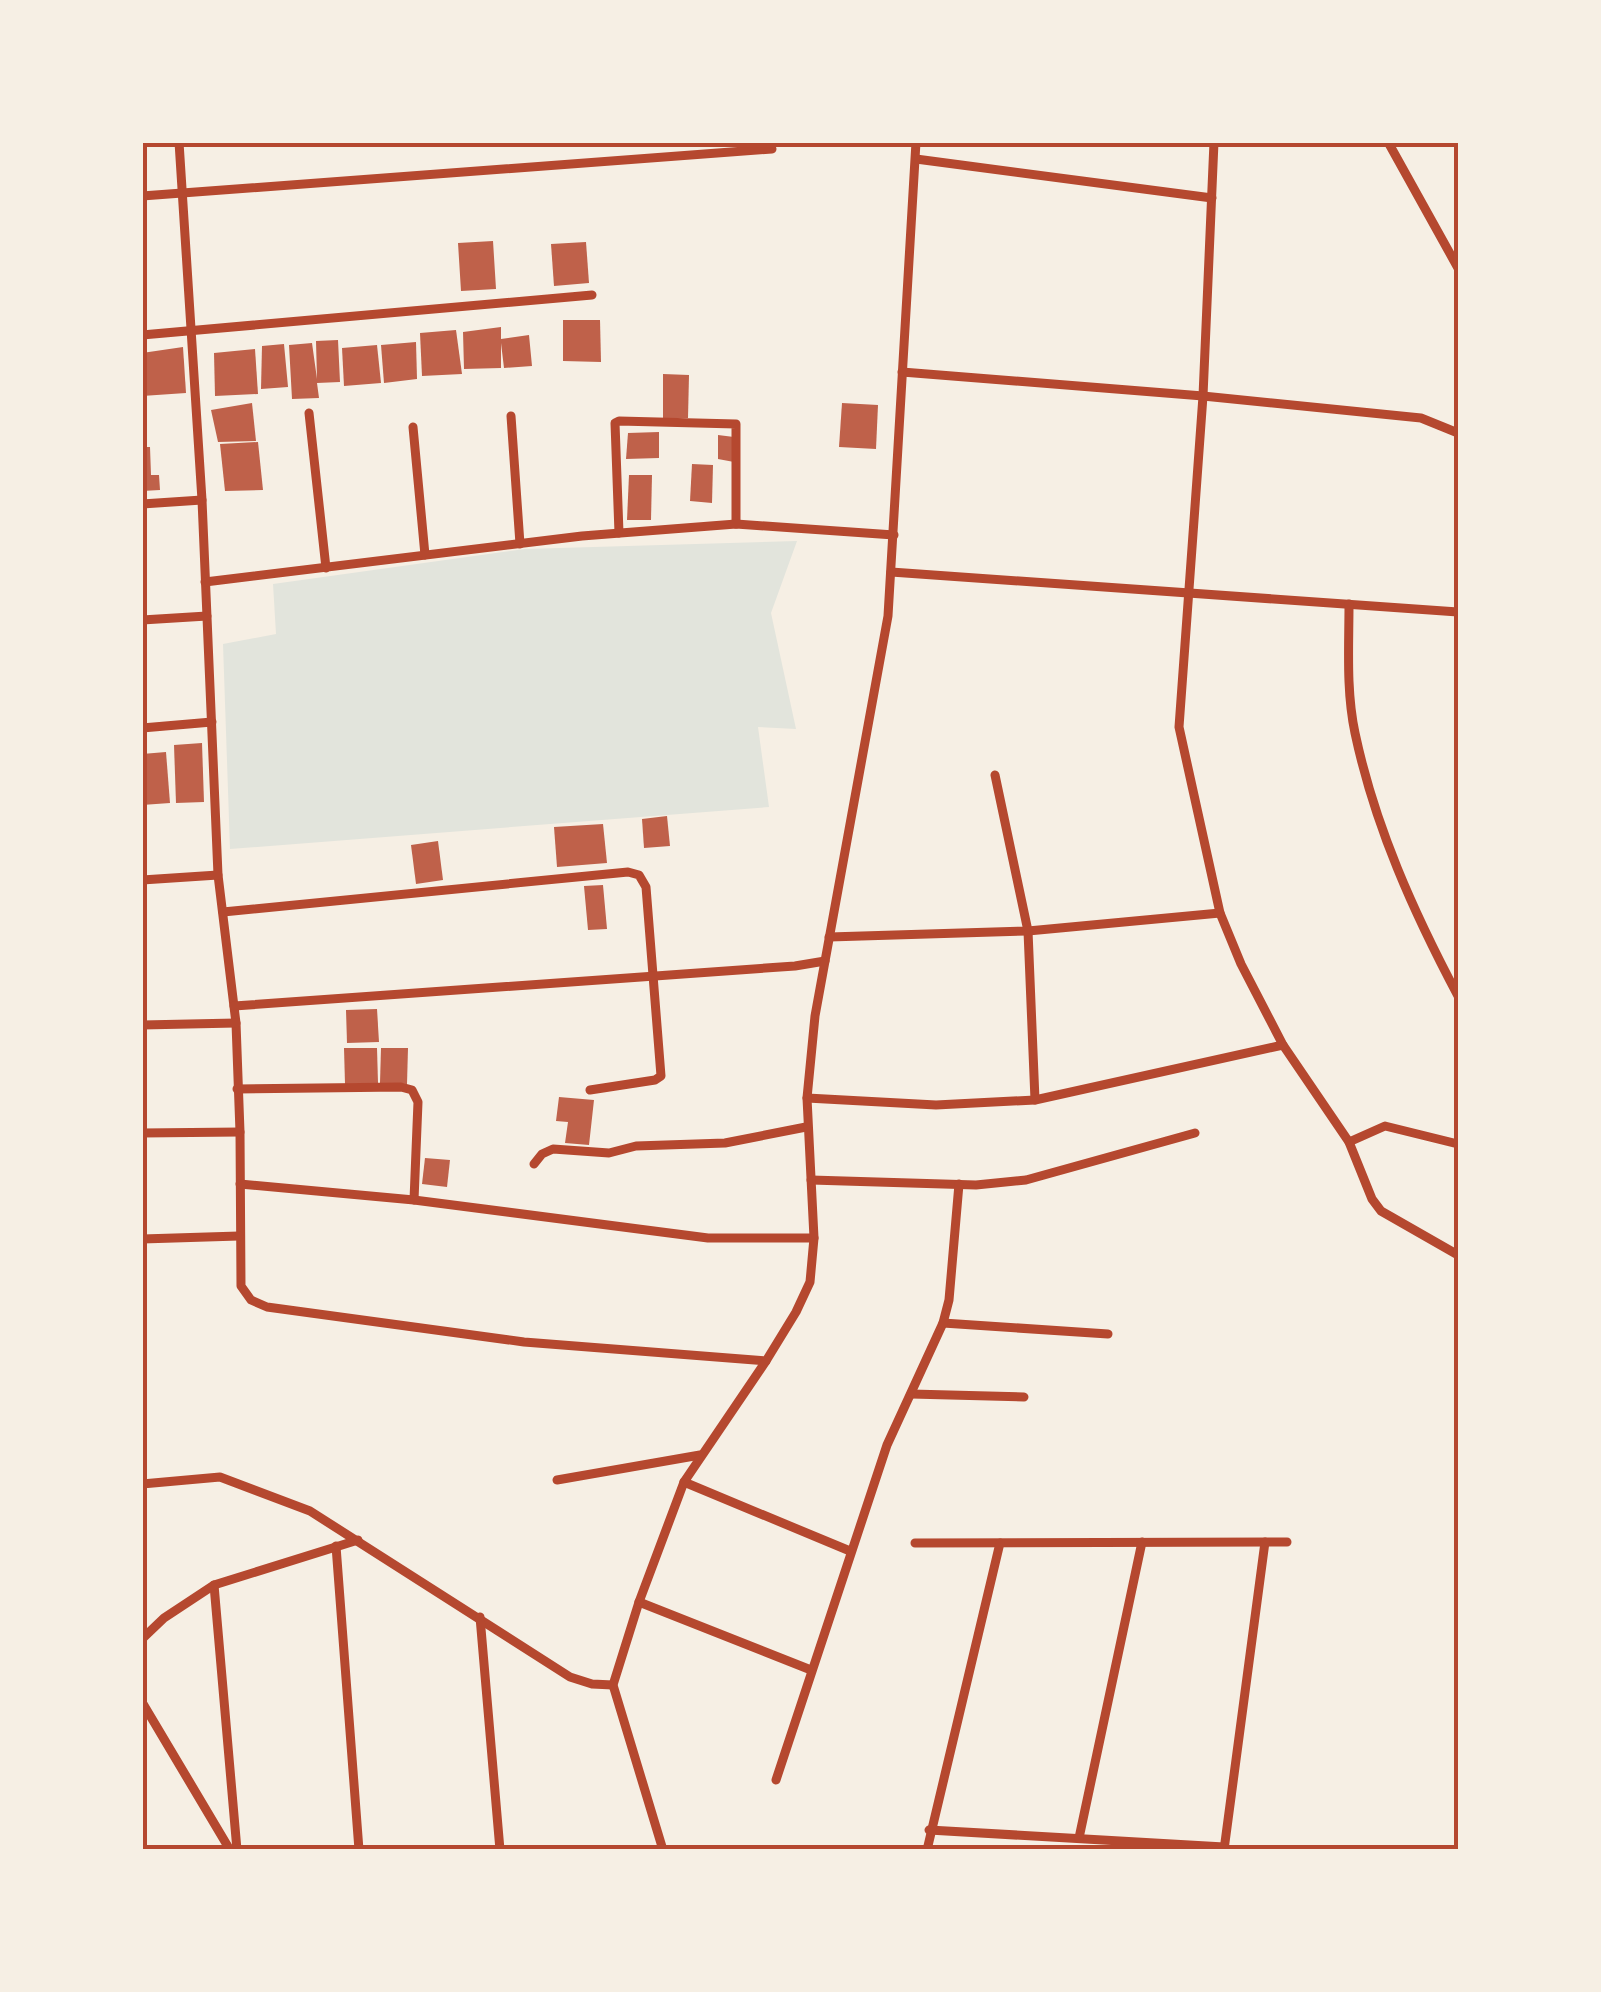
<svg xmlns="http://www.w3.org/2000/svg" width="1601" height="1992" font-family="Quicksand,sans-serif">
	<rect width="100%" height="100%" fill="#f6efe4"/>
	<path fill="#e2e4dc" d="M 797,541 L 771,613 L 796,729 L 758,727 L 769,807 L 230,849 L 223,644 L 276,634 L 273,584 L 525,549 Z"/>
	<g fill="#bf614a">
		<path d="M 493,241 L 496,289 L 461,291 L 458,243 Z"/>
		<path d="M 586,242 L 589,283 L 554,286 L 551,244 Z"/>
		<path d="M 563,320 L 600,320 L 601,362 L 563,361 Z"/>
		<path d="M 501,327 L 501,339 L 529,335 L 532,366 L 504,368 L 501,343 L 501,368 L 464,369 L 463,332 Z"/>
		<path d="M 456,330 L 462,374 L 422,376 L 420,333 Z"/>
		<path d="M 338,340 L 340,382 L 317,383 L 319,398 L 292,399 L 289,345 L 312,343 L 317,379 L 316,341 Z"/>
		<path d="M 416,342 L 417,379 L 384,383 L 381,345 Z"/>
		<path d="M 284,344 L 288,387 L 261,389 L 262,346 Z"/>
		<path d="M 377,345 L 381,383 L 344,386 L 342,348 Z"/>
		<path d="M 183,347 L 186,393 L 142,396 L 142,353 Z"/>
		<path d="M 255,349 L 258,394 L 215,396 L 214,353 Z"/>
		<path d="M 663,374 L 689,375 L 688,418 L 663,418 Z"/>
		<path d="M 252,403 L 256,441 L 218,442 L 211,410 Z"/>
		<path d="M 842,403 L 878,405 L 876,449 L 839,447 Z"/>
		<path d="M 659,432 L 659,458 L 626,459 L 628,433 Z"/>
		<path d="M 718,435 L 734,437 L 734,462 L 718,459 Z"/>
		<path d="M 258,442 L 263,490 L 225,491 L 220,444 Z"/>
		<path d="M 142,447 L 150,447 L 151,475 L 159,475 L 160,490 L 142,491 Z"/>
		<path d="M 692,464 L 713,465 L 712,503 L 690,501 Z"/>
		<path d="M 629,475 L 652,475 L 651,520 L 627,520 Z"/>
		<path d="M 202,743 L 204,802 L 176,803 L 174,745 Z"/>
		<path d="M 166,752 L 170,803 L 142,805 L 142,754 Z"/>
		<path d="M 667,816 L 670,846 L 644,848 L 642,819 Z"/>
		<path d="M 603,824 L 607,863 L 557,867 L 554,827 Z"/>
		<path d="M 438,841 L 443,880 L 416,884 L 411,845 Z"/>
		<path d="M 603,885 L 607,929 L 588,930 L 584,886 Z"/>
		<path d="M 377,1009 L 379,1042 L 347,1043 L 346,1010 Z"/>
		<path d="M 344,1048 L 377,1048 L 378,1083 L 345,1084 Z"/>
		<path d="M 381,1048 L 408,1048 L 407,1084 L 380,1083 Z"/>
		<path d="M 559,1097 L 594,1100 L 589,1145 L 565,1143 L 568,1122 L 556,1121 Z"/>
		<path d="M 425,1158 L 450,1160 L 447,1187 L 422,1184 Z"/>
	</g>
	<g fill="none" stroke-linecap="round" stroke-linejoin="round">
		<g stroke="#b5482f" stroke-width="9">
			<path d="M 179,142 L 202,500 L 218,875 L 236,1023 L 240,1132 L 241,1286 L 251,1300 L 267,1307 L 524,1342 L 766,1361"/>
			<path d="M 1214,142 L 1203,396 L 1179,727 L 1220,913 L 1241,964 L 1283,1045 L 1349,1142 L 1372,1199 L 1381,1211 L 1458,1255"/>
			<path d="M 1388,142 L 1458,268"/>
			<path d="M 916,159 L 1212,198"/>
			<path d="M 142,196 L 772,149"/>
			<path d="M 142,335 L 592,295"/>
			<path d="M 902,372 L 1203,396 L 1421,418 L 1458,433"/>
			<path d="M 309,413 L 326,568"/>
			<path d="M 511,416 L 520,544"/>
			<path d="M 413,427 L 425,555"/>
			<path d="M 142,504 L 202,500"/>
			<path d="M 619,533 L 615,423 L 619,421 L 736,424 L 736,524"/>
			<path d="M 891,572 L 1458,612"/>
			<path d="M 205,582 L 582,536 L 736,524 L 894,535"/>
			<path d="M 1349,604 C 1349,646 1346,691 1355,733 C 1375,827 1414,913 1458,996"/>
			<path d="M 142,620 L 207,616"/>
			<path d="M 142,728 L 212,722"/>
			<path d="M 995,775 L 1028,931 L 1035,1100"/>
			<path d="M 142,880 L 218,875"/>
			<path d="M 223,912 L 628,872 L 639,875 L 646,887 L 661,1076 L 655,1080 L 590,1090"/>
			<path d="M 829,937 L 1028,931 L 1220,913"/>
			<path d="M 234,1006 L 795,966 L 825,961"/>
			<path d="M 142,1025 L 236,1023"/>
			<path d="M 237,1089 L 401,1087 L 412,1090 L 418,1102 L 414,1200"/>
			<path d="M 807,1098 L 936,1105 L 1035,1100 L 1283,1045"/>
			<path d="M 142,1133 L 240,1132"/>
			<path d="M 1349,1142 L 1385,1126 L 1458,1144"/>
			<path d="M 534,1164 L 542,1154 L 553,1149 L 609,1153 L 636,1146 L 725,1143 L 806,1127"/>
			<path d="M 811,1180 L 976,1185 L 1026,1180 L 1195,1133"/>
			<path d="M 240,1184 L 414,1200 L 708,1238 L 814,1238"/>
			<path d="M 142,1239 L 239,1236"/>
			<path d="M 943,1323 L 1108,1334"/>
			<path d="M 911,1394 L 1024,1397"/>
			<path d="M 557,1480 L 700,1455"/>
			<path d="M 684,1482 L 850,1551"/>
			<path d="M 142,1484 L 220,1477 L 310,1511 L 570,1677 L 592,1684 L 613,1685"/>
			<path d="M 915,1543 L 1287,1542"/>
			<path d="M 336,1546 L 359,1850"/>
			<path d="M 214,1585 L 237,1850"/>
			<path d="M 639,1602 L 811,1670"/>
			<path d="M 480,1617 L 500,1850"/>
			<path d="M 142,1639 L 164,1618 L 214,1585 L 358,1540"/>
			<path d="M 142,1702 L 230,1850"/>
			<path d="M 776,1780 L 887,1445 L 943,1323 L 949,1300 L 959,1184"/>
			<path d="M 929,1830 L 1224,1847"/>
			<path d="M 1079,1838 L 1142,1542"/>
			<path d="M 663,1850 L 613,1685 L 639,1602 L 684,1482 L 766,1361 L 796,1312 L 810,1282 L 814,1238 L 807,1098 L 815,1016 L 888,616 L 916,142"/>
			<path d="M 927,1850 L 1000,1543"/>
			<path d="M 1224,1850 L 1265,1542"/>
		</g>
	</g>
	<rect width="1601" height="1992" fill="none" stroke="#f6efe4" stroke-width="290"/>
	<rect x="145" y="145" width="1311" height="1702" fill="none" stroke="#b5482f" stroke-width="4"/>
</svg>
